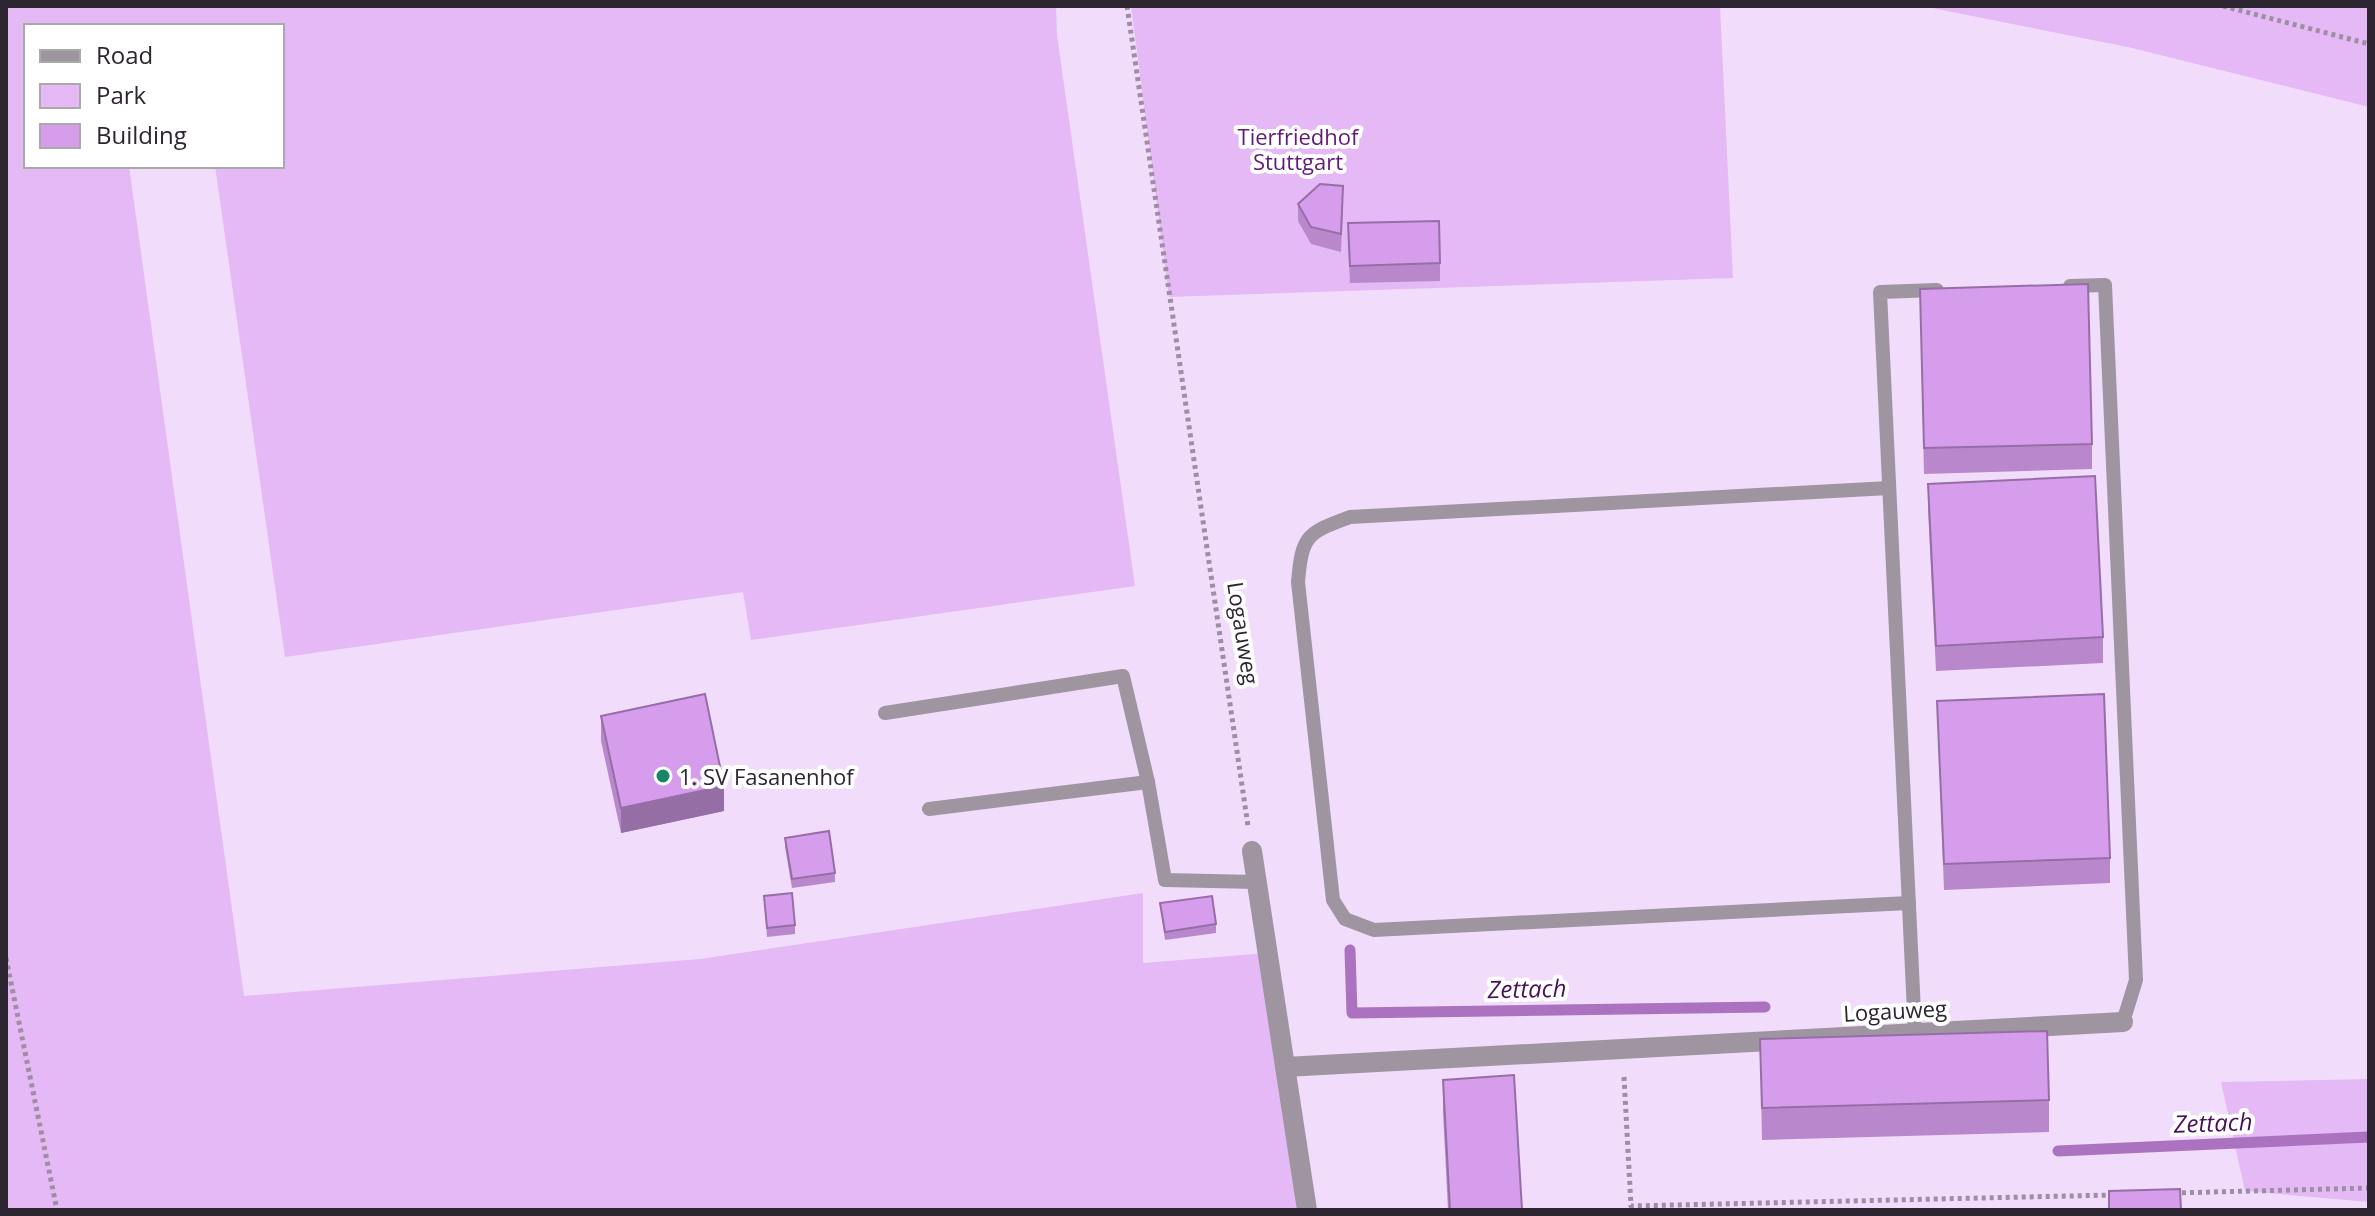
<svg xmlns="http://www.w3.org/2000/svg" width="2375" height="1216" font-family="'Open Sans',sans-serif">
	<rect width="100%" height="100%" fill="#f2dcfb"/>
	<g fill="#e4b9f5">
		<path d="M 6,6 L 1056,6 L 1057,35 L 1135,586 L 751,640 L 743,592 L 285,657 L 215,166 L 282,166 L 282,26 L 26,26 L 26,166 L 129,166 L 244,996 L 700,959 L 1143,893 L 1143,963 L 1267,953 L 1297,1210 L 6,1210 Z"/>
		<path d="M 1131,6 L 1720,6 L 1733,278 L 1169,297 Z"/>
		<path d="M 1922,6 L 2369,6 L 2369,107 L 2128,47 Z"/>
		<path d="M 2369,1079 L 2369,1202 L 2245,1191 L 2221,1082 Z"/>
	</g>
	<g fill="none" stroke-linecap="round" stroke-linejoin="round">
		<g stroke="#ab73bf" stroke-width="11">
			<path d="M 1350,950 L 1352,1013 L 1765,1007"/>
			<path d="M 2058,1151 L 2369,1137"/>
		</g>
		<g stroke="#9e8ea4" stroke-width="5" stroke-dasharray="4 4" stroke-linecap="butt">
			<path d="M 1127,6 L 1248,826"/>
			<path d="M 2223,6 L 2369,44"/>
			<path d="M 6,958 L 57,1210"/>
			<path d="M 1624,1077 L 1631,1206 L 2112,1195"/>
			<path d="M 2174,1193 L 2369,1188"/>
		</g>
		<g stroke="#9e95a1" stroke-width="14">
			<path d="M 2070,286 L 2105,285 L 2136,980 L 2123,1022"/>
			<path d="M 1889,488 L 1350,517 C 1307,533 1302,535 1298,582 L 1333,900 L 1345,919 L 1374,930 L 1909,903"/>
			<path d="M 885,713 L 1123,676 L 1148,782 L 1165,880 L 1256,882"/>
			<path d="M 929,809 L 1148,782"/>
			<path d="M 1915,1033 L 1880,292 L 1937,290"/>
		</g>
		<g stroke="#9e95a1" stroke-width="20">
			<path d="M 1252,851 L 1307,1210"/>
			<path d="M 1285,1067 L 2123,1022"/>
		</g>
	</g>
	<g fill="#b987cc">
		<path d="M 1343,203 L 1341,252 L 1311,244 L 1298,221 L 1298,204 Z"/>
		<path d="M 1348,241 L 1440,263 L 1440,281 L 1350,283 Z"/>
		<path d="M 1920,289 L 2092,444 L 2092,469 L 1924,474 Z"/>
		<path d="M 1928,484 L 2103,637 L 2103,663 L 1936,671 L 1928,509 Z"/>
		<path d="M 1937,701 L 2110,858 L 2110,883 L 1944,890 Z"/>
		<path d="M 601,716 L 724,811 L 621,833 L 601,741 Z"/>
		<path d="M 785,838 L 835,873 L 835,882 L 792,888 L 785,847 Z"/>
		<path d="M 764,896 L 795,925 L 795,934 L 767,937 Z"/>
		<path d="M 1160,903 L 1216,924 L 1216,933 L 1165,940 Z"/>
		<path d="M 1760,1039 L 2049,1100 L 2049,1132 L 1762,1140 Z"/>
		<path d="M 1443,1080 L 1522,1210 L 1448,1210 L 1443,1112 Z"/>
	</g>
	<path fill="#966ea6" d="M 724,786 L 724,811 L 621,833 L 621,808 Z"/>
	<g fill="#d79ded" stroke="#966ea6" stroke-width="2">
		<path d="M 1320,184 L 1343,186 L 1341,234 L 1311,227 L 1298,204 Z"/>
		<path d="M 1439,221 L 1440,263 L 1350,266 L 1348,223 Z"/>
		<path d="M 2088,284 L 2092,444 L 1924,448 L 1920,289 Z"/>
		<path d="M 2095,476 L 2103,637 L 1936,646 L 1928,484 Z"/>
		<path d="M 705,694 L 724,786 L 621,808 L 601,716 Z"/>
		<path d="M 2104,694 L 2110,858 L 1944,864 L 1937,701 Z"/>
		<path d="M 829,831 L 835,873 L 792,879 L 785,838 Z"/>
		<path d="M 792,893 L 795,925 L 767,928 L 764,896 Z"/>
		<path d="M 1212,896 L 1216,924 L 1165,932 L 1160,903 Z"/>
		<path d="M 2047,1031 L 2049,1100 L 1762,1108 L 1760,1039 Z"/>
		<path d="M 1514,1075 L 1522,1210 L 1450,1210 L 1443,1080 Z"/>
		<path d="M 2180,1189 L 2181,1210 L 2109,1210 L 2109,1191 Z"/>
	</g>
	<circle fill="#178664" stroke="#fff" stroke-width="3" cx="663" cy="776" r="8"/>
	<g text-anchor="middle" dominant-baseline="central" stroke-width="8" stroke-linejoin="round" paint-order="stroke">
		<g font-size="22" fill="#611a78" stroke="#fff">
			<text x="1298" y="136">Tierfriedhof<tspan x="1298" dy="25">Stuttgart</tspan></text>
		</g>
		<g font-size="22" fill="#2d2530" stroke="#fff">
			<text transform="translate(1244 633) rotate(81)">Logauweg</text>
			<text transform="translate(1895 1010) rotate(-3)">Logauweg</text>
		</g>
		<g font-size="22" fill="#2d2530" stroke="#fff" text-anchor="start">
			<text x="679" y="776">1. SV Fasanenhof</text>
		</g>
		<g font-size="24" font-style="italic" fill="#471259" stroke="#fff">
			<text transform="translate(1527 988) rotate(-1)">Zettach</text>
			<text transform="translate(2213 1122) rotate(-2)">Zettach</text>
		</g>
	</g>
	<rect width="2375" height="1216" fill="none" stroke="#2d2530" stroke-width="16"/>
	<rect x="24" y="24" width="260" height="144" fill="#ffffff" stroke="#aba8ac" stroke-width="2"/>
	<rect x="40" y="50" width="40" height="12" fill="#9e95a1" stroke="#aba8ac" stroke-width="2"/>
	<text x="96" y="64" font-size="24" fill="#2d2530">Road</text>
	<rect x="40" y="84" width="40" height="24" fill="#e4b9f5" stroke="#aba8ac" stroke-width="2"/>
	<text x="96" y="104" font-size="24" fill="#2d2530">Park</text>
	<rect x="40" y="124" width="40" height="24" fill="#d79ded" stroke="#aba8ac" stroke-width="2"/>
	<text x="96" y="144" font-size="24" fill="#2d2530">Building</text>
</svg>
